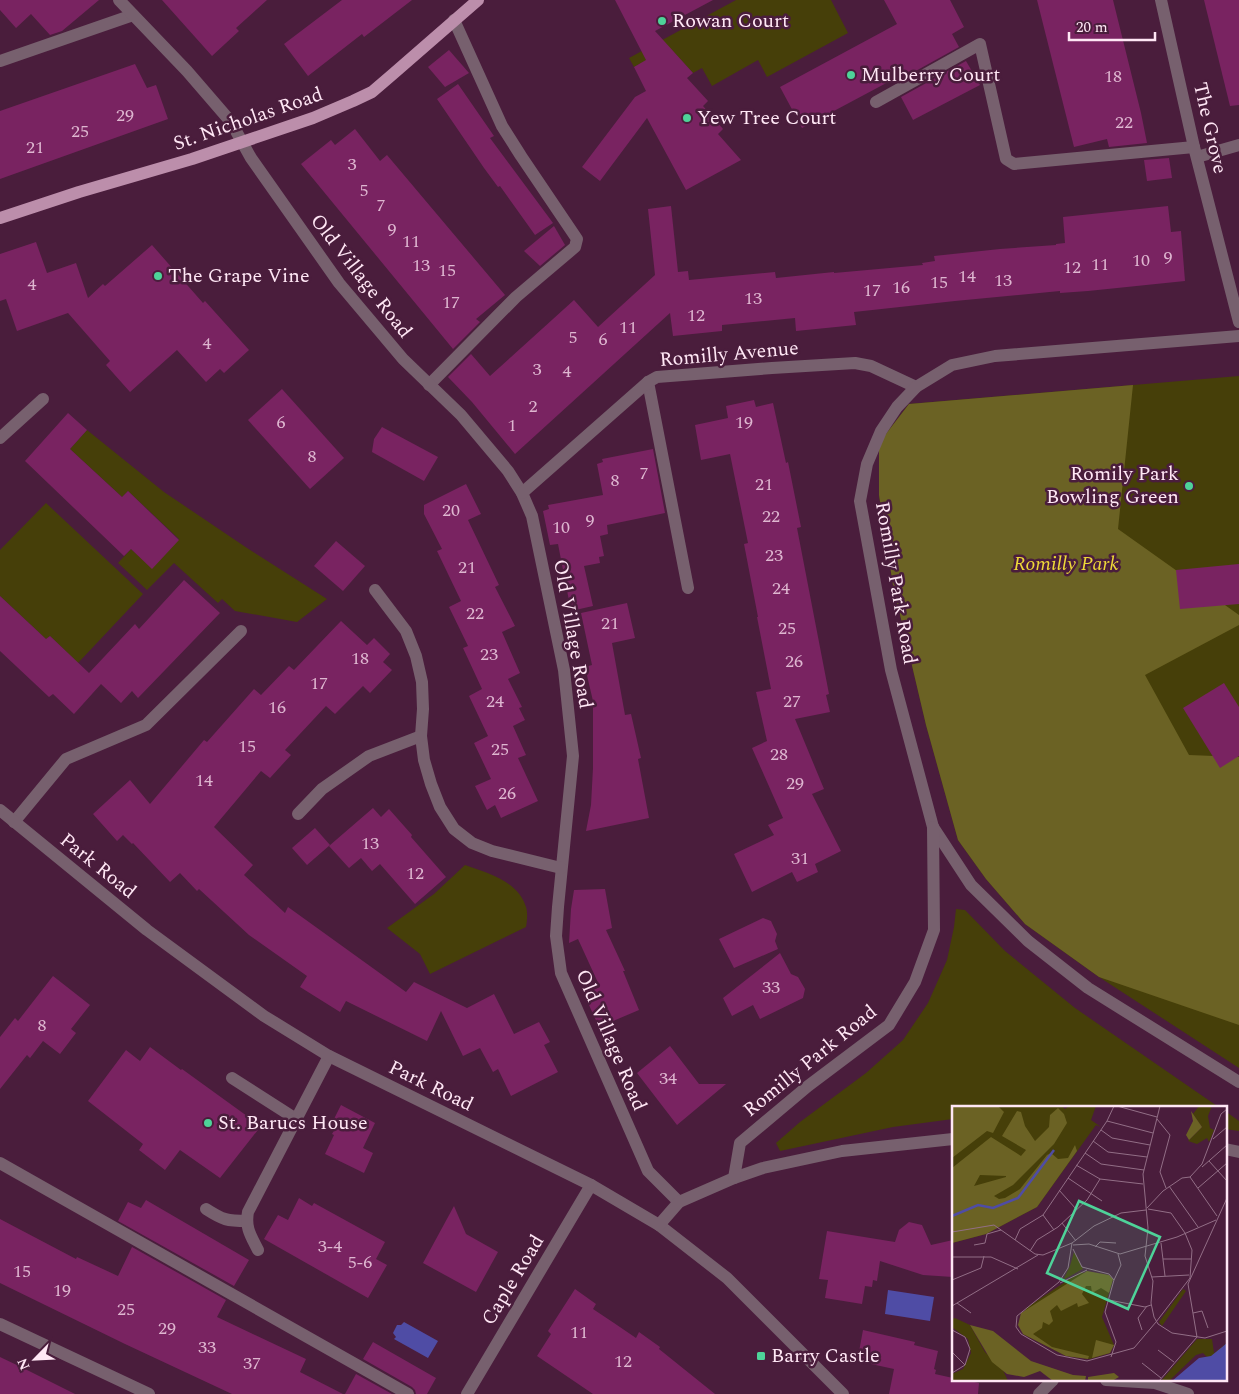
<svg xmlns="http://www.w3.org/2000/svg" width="1239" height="1394" font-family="Spectral,serif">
	<rect width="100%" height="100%" fill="#4a1d3c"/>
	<g fill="#463f09">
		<path d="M 736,0 L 831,0 L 848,33 L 767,77 L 758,60 L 712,86 L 702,68 L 693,73 L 670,48 L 634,67 L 629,58 Z"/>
		<path d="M 1239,376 L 1239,1068 L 1099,977 L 1025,924 L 986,879 L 958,840 L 926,725 L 893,585 L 879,495 L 879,443 L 909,404 Z"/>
		<path d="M 87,430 L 164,492 L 247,548 L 327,599 L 297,622 L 235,611 L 222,599 L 218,603 L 174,563 L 147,590 L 118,563 L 131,549 L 152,568 L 179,539 L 128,491 L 122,497 L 70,449 Z"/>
		<path d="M 46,503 L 143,594 L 78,663 L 50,636 L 46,639 L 0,596 L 0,550 Z"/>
		<path d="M 465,865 C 488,873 518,881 526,907 C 528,913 527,921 526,927 L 430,974 L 420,954 L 387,928 L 434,894 Z"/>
		<path d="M 956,909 L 965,910 L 1005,951 L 1075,1008 L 1220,1108 L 953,1108 L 953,1119 L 893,1127 L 780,1151 L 776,1143 L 800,1122 L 866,1073 L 903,1040 L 928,1003 L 947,960 L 954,927 Z"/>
		<path d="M 1225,1111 L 1239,1121 L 1239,1131 L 1225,1129 Z"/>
	</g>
	<path fill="#6b6224" d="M 1133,385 L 1118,529 L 1239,615 L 1239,625 L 1145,675 L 1189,755 L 1239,757 L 1239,1025 L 1099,977 L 1025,924 L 986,879 L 958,840 L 926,725 L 893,585 L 879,495 L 879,443 L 909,404 Z"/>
	<g fill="#4f4ca5">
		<path d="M 888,1290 L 934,1297 L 930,1321 L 885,1314 Z"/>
		<path d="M 404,1322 L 438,1341 L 428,1358 L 394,1339 L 396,1337 L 393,1333 L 397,1325 L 401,1325 Z"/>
	</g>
	<g fill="#792361">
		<path d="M 0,0 L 99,0 L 62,31 L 50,35 L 31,14 L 16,28 L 0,10 Z"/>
		<path d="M 162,0 L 267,0 L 236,28 L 239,31 L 212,56 Z"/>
		<path d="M 342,0 L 412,0 L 364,37 L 362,34 L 308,76 L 284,44 Z"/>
		<path d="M 615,0 L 713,0 L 655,31 L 693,73 L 687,78 L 708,101 L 703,106 L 723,129 L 718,134 L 741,160 L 686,190 L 647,118 L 600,181 L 582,167 L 635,97 L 646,91 L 634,67 L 646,60 Z"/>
		<path d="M 884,0 L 950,0 L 964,27 L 952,34 L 959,47 L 894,83 L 892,80 L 802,128 L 780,87 L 897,24 Z"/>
		<path d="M 1037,0 L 1113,0 L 1141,113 L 1147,143 L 1109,147 L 1107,139 L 1074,147 Z"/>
		<path d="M 1204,0 L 1239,0 L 1239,105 L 1230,106 Z"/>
		<path d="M 449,50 L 469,73 L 445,87 L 428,67 Z"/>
		<path d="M 966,61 L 980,85 L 913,120 L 901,97 Z"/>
		<path d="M 135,64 L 147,88 L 156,85 L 168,119 L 0,179 L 0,111 Z"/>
		<path d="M 458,84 L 494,136 L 490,138 L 553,223 L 535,235 L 500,186 L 498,187 L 484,168 L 437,99 Z"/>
		<path d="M 355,129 L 380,161 L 387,155 L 505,295 L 476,319 L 480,322 L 453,349 L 301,164 L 331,140 L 335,145 Z"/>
		<path d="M 1169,158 L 1172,178 L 1147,181 L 1144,160 Z"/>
		<path d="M 671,206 L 678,272 L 688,271 L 689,280 L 775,272 L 776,278 L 834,272 L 834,273 L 923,265 L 922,263 L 935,261 L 934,256 L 1000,249 L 1056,245 L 1056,244 L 1065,243 L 1063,217 L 1168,206 L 1171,232 L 1181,231 L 1185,281 L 1088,291 L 1060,293 L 1060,291 L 955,301 L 854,312 L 856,325 L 796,331 L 795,318 L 722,325 L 722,331 L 673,336 L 670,313 L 515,454 L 472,402 L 448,377 L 471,354 L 490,376 L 574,300 L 598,327 L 655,275 L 648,209 Z"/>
		<path d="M 554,226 L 565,245 L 540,266 L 524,251 Z"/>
		<path d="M 36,242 L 47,273 L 76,263 L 88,298 L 103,284 L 105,286 L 152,245 L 203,303 L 205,301 L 249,350 L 224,373 L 220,369 L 206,382 L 177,350 L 130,392 L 106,365 L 110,361 L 68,313 L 17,331 L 6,299 L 0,301 L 0,254 Z"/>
		<path d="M 282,389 L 344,458 L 310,489 L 248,420 Z"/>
		<path d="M 754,400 L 756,407 L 773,403 L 786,463 L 788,462 L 801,527 L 797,528 L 829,694 L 826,695 L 830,712 L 795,719 L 824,789 L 812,794 L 841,851 L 815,864 L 818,872 L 797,882 L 792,872 L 752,892 L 734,854 L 774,835 L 768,825 L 783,818 L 752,748 L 767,741 L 756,692 L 771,689 L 757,617 L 758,617 L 744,544 L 748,543 L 730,454 L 701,460 L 695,425 L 728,418 L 726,406 Z"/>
		<path d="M 68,413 L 87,430 L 70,449 L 122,497 L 128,491 L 179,540 L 152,569 L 131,549 L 124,556 L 25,461 Z"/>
		<path d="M 382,427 L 438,457 L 424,481 L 372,452 L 374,439 Z"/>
		<path d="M 653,449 L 665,513 L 607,525 L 608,534 L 600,536 L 604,556 L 599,557 L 600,563 L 584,566 L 593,606 L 571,611 L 558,544 L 550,545 L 543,511 L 549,509 L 548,505 L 603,495 L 597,464 L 603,462 L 602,459 Z"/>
		<path d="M 466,484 L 481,514 L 468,520 L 499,585 L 495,587 L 515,626 L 502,632 L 520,673 L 508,679 L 522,707 L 519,708 L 525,720 L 513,726 L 526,755 L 518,758 L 538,801 L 501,818 L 495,805 L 487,810 L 475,786 L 491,779 L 474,743 L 488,736 L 469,696 L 482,689 L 463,648 L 468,646 L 449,607 L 461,601 L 437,551 L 442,549 L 424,514 L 424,505 Z"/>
		<path d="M 336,541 L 365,566 L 343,591 L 314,566 Z"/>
		<path d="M 1239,564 L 1239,604 L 1180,609 L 1176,570 Z"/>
		<path d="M 184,580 L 220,613 L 138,698 L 132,691 L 121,703 L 101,684 L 74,714 L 53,694 L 49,697 L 0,651 L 0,596 L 46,639 L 50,636 L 89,673 L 135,624 L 139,629 Z"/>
		<path d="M 627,603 L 635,638 L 612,643 L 625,715 L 631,714 L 641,758 L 638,759 L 649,818 L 586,831 L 591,805 L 593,768 L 593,701 L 585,667 L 592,665 L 581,613 Z"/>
		<path d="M 341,621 L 367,645 L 374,638 L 390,654 L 383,662 L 392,670 L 370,693 L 363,686 L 335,714 L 326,706 L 285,750 L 291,755 L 270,778 L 261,771 L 214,827 L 253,865 L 244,875 L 285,913 L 288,907 L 406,992 L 414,982 L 467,1008 L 494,994 L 514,1034 L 539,1022 L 550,1042 L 544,1045 L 558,1072 L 511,1096 L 498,1069 L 493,1072 L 480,1048 L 463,1056 L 441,1011 L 427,1041 L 346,1001 L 340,1012 L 300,987 L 307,976 L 249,935 L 199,889 L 197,891 L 180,873 L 170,882 L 133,843 L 132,844 L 123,835 L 117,841 L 93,814 L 130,780 L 150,804 L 204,740 L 207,742 L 254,689 L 261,695 L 289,666 L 294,670 Z"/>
		<path d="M 1224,683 L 1239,707 L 1239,756 L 1220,768 L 1183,708 Z"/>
		<path d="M 373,808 L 381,817 L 389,809 L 412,835 L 411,837 L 446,877 L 415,904 L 380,864 L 372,871 L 361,858 L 349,868 L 329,846 Z"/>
		<path d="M 315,828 L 330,845 L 307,865 L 292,848 Z"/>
		<path d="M 605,889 L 612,928 L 606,930 L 625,971 L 623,971 L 639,1010 L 599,1027 L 584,994 L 600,987 L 578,939 L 569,943 L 571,909 L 574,890 Z"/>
		<path d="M 763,918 L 771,921 L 777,934 L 775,941 L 778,949 L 734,968 L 719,939 Z"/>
		<path d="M 780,953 L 791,974 L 798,977 L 805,989 L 803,998 L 760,1019 L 753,1005 L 732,1016 L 723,998 Z"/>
		<path d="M 53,976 L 90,1005 L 71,1029 L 76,1033 L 60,1054 L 43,1041 L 30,1058 L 27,1055 L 0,1089 L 0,1037 L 15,1018 L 18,1021 Z"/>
		<path d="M 670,1046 L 699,1084 L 726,1084 L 677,1125 L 637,1073 Z"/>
		<path d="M 150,1047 L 181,1070 L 182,1069 L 261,1126 L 220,1178 L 180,1150 L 165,1170 L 139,1150 L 143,1144 L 88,1101 L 126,1050 L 140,1061 Z"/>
		<path d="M 341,1105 L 375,1123 L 363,1148 L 373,1153 L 364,1173 L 325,1154 L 334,1135 L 332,1134 L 336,1127 L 331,1125 Z"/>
		<path d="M 299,1198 L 312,1206 L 314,1203 L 385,1242 L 376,1259 L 387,1265 L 368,1298 L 264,1239 L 278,1215 L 288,1220 Z"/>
		<path d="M 146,1200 L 249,1260 L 234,1286 L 118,1221 L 128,1202 L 141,1208 Z"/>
		<path d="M 454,1206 L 466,1234 L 498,1252 L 476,1292 L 423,1263 Z"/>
		<path d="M 0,1219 L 76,1259 L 77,1257 L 118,1276 L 132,1247 L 226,1300 L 217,1317 L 306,1359 L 300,1372 L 343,1394 L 232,1394 L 125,1344 L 0,1283 Z"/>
		<path d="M 909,1222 L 922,1225 L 931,1245 L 953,1240 L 953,1277 L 923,1275 L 880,1261 L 877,1281 L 873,1280 L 872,1287 L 865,1286 L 862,1304 L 825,1298 L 828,1280 L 819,1279 L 827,1231 L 895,1242 L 899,1230 Z"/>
		<path d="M 575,1289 L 596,1304 L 593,1309 L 614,1323 L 636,1338 L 639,1332 L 660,1347 L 659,1349 L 715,1394 L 593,1394 L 537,1356 L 551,1334 L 548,1331 Z"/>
		<path d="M 863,1330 L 915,1342 L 914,1345 L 938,1351 L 934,1369 L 936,1370 L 935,1374 L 953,1378 L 953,1380 L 965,1380 L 979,1383 L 978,1394 L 889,1394 L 894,1369 L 871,1364 L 872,1360 L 858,1357 Z"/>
		<path d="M 373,1342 L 436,1378 L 427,1394 L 416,1394 L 415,1390 L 412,1387 L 363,1359 Z"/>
		<path d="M 0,1357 L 23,1368 L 75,1394 L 0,1394 Z"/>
		<path d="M 356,1374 L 392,1394 L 345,1394 Z"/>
	</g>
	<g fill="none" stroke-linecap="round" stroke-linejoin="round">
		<g stroke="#77606e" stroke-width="12">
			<path d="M 0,61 L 133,15"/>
			<path d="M 876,102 L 980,44 L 1006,159 L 1014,164 L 1194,147"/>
			<path d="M 1197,157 L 1239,145"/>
			<path d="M 648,382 L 688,588"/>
			<path d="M 429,385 L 516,297 L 575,247 L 577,239 L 521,156 L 502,126 L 454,20"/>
			<path d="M 0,438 L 43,399"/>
			<path d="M 14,822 L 66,759 L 146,725 L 241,631"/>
			<path d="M 232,1078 L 296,1119"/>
			<path d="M 0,1163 L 408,1394"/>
			<path d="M 206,1209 C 223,1220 227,1221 247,1221"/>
			<path d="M 258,1250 C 251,1236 245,1228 248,1212 L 329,1056"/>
			<path d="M 1106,1380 L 1155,1383 L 1188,1394"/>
			<path d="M 1039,1394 L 1053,1380"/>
		</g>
		<g stroke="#77606e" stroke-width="12">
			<path d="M 119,0 L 187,71 L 231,122 L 251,158 L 339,283 L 403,359 L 461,415 L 508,471 L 522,493 L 532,516 L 564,670 L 573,756 L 558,907 L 556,936 L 561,973 L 648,1171 L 679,1202"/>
			<path d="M 1161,0 L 1194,147 L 1239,322"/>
			<path d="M 522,493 L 648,382 L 657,377 L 772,368 L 855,363 L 871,366 L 916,387"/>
			<path d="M 375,590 L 406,631 L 416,656 L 422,682 L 423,709 L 421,736 L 424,760 L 431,784 L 440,807 L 454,829 L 472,843 L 492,851 L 561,868"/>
			<path d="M 298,814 L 322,789 L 369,756 L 421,736"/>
			<path d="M 933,827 L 891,670 L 860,501 L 867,464 L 881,431 L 897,407 L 916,387 L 952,365 L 995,356 L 1239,336"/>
			<path d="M 659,1225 L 727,1278 L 843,1394"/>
			<path d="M 0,1324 L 149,1394"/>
			<path d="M 467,1394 L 591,1185"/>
		</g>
		<g stroke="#77606e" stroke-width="12">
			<path d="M 0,810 L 147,930 L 264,1016 L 329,1056 L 591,1185 L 659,1225 L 679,1202 L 734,1178 L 763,1168 L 842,1151 L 953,1139"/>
			<path d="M 933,827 L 971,885 L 1028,941 L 1088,988 L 1239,1082"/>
			<path d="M 1225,1149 L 1239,1152"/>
			<path d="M 734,1178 L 740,1143 L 808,1086 L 889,1025 L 915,982 L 934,930 L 933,827"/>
		</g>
		<path stroke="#bc8eab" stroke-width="12" d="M 0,218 L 79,192 L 192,159 L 313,118 L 353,101 L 372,92 L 393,74 L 478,0"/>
	</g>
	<g fill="#4ed399" stroke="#4a1d3c" stroke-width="2">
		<circle cx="662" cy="21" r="5"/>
		<circle cx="851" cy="75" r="5"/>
		<circle cx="687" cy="118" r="5"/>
		<circle cx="158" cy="276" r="5"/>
		<circle cx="1189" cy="486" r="5"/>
		<circle cx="208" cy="1123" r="5"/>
		<rect x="756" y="1351" width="10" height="10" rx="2.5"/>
	</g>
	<g text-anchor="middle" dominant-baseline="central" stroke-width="5" stroke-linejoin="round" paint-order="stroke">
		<g font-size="18" fill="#deb6d0">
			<text x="1113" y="76">18</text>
			<text x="125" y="115">29</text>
			<text x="1124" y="122">22</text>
			<text x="80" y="131">25</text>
			<text x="35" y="147">21</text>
			<text x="352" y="164">3</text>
			<text x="364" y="190">5</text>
			<text x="381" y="205">7</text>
			<text x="392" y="229">9</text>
			<text x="411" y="241">11</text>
			<text x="1168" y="257">9</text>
			<text x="1141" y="260">10</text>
			<text x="1100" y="264">11</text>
			<text x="421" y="265">13</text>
			<text x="1072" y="267">12</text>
			<text x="447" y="270">15</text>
			<text x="967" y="276">14</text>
			<text x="1003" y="280">13</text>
			<text x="939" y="282">15</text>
			<text x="32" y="284">4</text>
			<text x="901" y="287">16</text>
			<text x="872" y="290">17</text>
			<text x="753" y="298">13</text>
			<text x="451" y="302">17</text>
			<text x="696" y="315">12</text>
			<text x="628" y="327">11</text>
			<text x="573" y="337">5</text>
			<text x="603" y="339">6</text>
			<text x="207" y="343">4</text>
			<text x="537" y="369">3</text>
			<text x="567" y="371">4</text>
			<text x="533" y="406">2</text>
			<text x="281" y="422">6</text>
			<text x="744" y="422">19</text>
			<text x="512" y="425">1</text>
			<text x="312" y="456">8</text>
			<text x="644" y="473">7</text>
			<text x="615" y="480">8</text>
			<text x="764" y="484">21</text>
			<text x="451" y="510">20</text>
			<text x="771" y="516">22</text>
			<text x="590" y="520">9</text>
			<text x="561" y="527">10</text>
			<text x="774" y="555">23</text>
			<text x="467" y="567">21</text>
			<text x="781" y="588">24</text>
			<text x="475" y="613">22</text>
			<text x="610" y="623">21</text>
			<text x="787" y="628">25</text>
			<text x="489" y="654">23</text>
			<text x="360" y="658">18</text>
			<text x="794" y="661">26</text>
			<text x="319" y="683">17</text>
			<text x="495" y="701">24</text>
			<text x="792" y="701">27</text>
			<text x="277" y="707">16</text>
			<text x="247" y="746">15</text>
			<text x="500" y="749">25</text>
			<text x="779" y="754">28</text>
			<text x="204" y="780">14</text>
			<text x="795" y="783">29</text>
			<text x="507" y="793">26</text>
			<text x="370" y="843">13</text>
			<text x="800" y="858">31</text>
			<text x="415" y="873">12</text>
			<text x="771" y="987">33</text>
			<text x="42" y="1025">8</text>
			<text x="668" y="1078">34</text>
			<text x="330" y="1246">3-4</text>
			<text x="360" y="1262">5-6</text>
			<text x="22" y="1271">15</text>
			<text x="62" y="1290">19</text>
			<text x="126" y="1309">25</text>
			<text x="167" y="1328">29</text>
			<text x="579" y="1332">11</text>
			<text x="207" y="1347">33</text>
			<text x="623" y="1361">12</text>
			<text x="252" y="1363">37</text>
		</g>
		<g font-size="20" fill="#ffe7f5" stroke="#4a1d3c" text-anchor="start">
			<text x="672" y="21">Rowan Court</text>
			<text x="861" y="75">Mulberry Court</text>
			<text x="697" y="118">Yew Tree Court</text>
			<text x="168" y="276">The Grape Vine</text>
			<text x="1179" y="474" text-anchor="end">Romily Park<tspan x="1179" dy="23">Bowling Green</tspan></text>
			<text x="218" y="1123">St. Barucs House</text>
			<text x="771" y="1356">Barry Castle</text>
		</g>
		<g font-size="20" fill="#ffe7f5" stroke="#4a1d3c">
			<text transform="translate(248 119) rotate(-19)">St. Nicholas Road</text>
			<text transform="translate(1210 128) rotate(77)">The Grove</text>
			<text transform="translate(361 276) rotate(52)">Old Village Road</text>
			<text transform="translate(729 354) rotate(-5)">Romilly Avenue</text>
			<text transform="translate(896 583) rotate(80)">Romilly Park Road</text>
			<text transform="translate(573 634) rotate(80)">Old Village Road</text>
			<text transform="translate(98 866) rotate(39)">Park Road</text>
			<text transform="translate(611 1040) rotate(67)">Old Village Road</text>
			<text transform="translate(810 1061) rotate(-39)">Romilly Park Road</text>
			<text transform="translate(431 1086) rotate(26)">Park Road</text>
			<text transform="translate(513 1280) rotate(-59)">Caple Road</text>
		</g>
		<g font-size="20" font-style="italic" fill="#eed938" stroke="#4a1d3c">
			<text x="1066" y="564">Romilly Park</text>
		</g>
	</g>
	<g transform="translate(952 1106)">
		<rect width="275" height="275" fill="#4a1d3c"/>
		<path d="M 0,0 L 110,0 L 113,3 L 117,0 L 144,0 L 139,14 L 149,21 L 144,19 L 85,101 L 34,128 L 0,137 ZM 247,0 L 260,0 L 256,10 L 258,22 L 262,24 L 257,36 L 255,32 L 245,38 L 236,35 L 250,21 L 241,8 ZM 122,146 L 131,163 L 111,174 L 118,160 ZM 128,166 L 161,173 L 150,211 L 162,239 L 158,247 L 138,253 L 114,250 L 71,228 L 74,202 ZM 231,183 L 234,185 L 210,220 L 207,216 ZM 3,212 L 18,219 L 33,246 L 51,264 L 56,275 L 0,275 L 0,268 L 11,263 L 19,247 L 16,233 L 1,222 L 0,213 ZM 245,233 L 260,233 L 262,247 L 275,237 L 275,275 L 245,259 L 247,252 L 255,251 L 251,247 L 244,249 L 217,275 L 209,275 Z" fill="#463f09"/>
		<path d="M 0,0 L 46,0 L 52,6 L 41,27 L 35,25 L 0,52 ZM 106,2 L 112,8 L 115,17 L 102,38 L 61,79 L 42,90 L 47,93 L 53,92 L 68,83 L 95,49 L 99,47 L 106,53 L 116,52 L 123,39 L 125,45 L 85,101 L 34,128 L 0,137 L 0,62 L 39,31 L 69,50 L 74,44 L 50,30 L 65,5 L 69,6 L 73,20 L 83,35 L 97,21 L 98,9 ZM 28,69 L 54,70 L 54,71 L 22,80 ZM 239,5 L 250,21 L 237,34 L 234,29 L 241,15 ZM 135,165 L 157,169 L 161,173 L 157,187 L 149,182 L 140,187 L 139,180 L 134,180 L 130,188 L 137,197 L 126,201 L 125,197 L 109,205 L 105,199 L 98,205 L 101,215 L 97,219 L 91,216 L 90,222 L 81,228 L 100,241 L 137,250 L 136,253 L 114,250 L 71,228 L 66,219 L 69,207 ZM 18,219 L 41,225 L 79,255 L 121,269 L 134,270 L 133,275 L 101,275 L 88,265 L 72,271 L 55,268 L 40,256 ZM 144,234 L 162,239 L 158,247 L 140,252 ZM 162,267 L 167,271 L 160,275 L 136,275 L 136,271 Z" fill="#6b6224" fill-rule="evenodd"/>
		<path d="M 275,237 L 275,275 L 220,275 L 247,252 L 259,250 Z" fill="#4f4ca5"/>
		<path fill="none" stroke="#4f4ca5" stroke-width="2.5" d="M 0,110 L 26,99 L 41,102 L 66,92 L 102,44"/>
		<path fill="none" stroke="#926e86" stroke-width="1" d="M 165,0 L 205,11M 208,0 L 191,68 L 196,122 L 193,150 L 201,175 L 199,197 L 202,211 L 206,218 L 220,227 L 253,232 L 275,225M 205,13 L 218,29 L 208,66 L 214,82M 155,15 L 201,27M 149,24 L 160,32 L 198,39M 261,33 L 275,21M 141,35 L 156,46 L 195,51M 133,47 L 149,58 L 192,64M 257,55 L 275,75M 124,59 L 148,73 L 191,78M 250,61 L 275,39M 238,71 L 265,110M 116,72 L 150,95M 217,80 L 246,121M 246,82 L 275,57M 107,84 L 124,103M 195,102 L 211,85 L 230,72 L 238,71 L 250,58 L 269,8 L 275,3M 196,103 L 219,107 L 233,127 L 240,144 L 238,172M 91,109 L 102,124M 110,117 L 124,135M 0,126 L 42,119 L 83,148 L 91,149 L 120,137 L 142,120 L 169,107 L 194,104M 63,134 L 68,123 L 91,109 L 155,15 L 162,0M 120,137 L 116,162 L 107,176 L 65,210 L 64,221 L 69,228 L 105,249 L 135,255 L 182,242 L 204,216M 209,137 L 213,170M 22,139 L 33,137 L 35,128 L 49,124M 121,139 L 137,138 L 168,148 L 225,131 L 264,114M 143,141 L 148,136 L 164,137M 121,143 L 130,161 L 157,168 L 162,174 L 153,206 L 164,236 L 159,251M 78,145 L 85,134 L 106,121 L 135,94 L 148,73M 0,151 L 39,151 L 66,163M 211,153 L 239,153M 200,171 L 237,169M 0,174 L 29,162 L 32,150M 162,174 L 169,159 L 166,148M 108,177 L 135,164M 157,194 L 193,201 L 199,199M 5,197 L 19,207M 0,200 L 86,149M 241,207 L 250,205 L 256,222M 204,216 L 238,172M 0,224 L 13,231 L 18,243 L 13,259 L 0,267M 190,224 L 186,212 L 195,200M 245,231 L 236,178 L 275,92M 206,244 L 222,256M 0,246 L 13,259M 190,257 L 209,272M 207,275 L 245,231"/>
		<path fill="#4ed399" fill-opacity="0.15" stroke="#4ed399" stroke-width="2.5" d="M 127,95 L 208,131 L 176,203 L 95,167 Z"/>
		<rect width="275" height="275" fill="none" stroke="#ffe7f5" stroke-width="2.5"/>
	</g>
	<g transform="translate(35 1359) rotate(246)" stroke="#4a1d3c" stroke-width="4" paint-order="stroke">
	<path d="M0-4L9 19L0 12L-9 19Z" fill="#ffe7f5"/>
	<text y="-8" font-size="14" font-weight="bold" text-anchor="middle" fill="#ffe7f5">N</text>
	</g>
	<path d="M1069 32v8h86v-8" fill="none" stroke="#ffe7f5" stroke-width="2.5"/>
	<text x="1076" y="32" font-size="15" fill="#ffe7f5" stroke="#4a1d3c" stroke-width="4" paint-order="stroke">20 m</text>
</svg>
